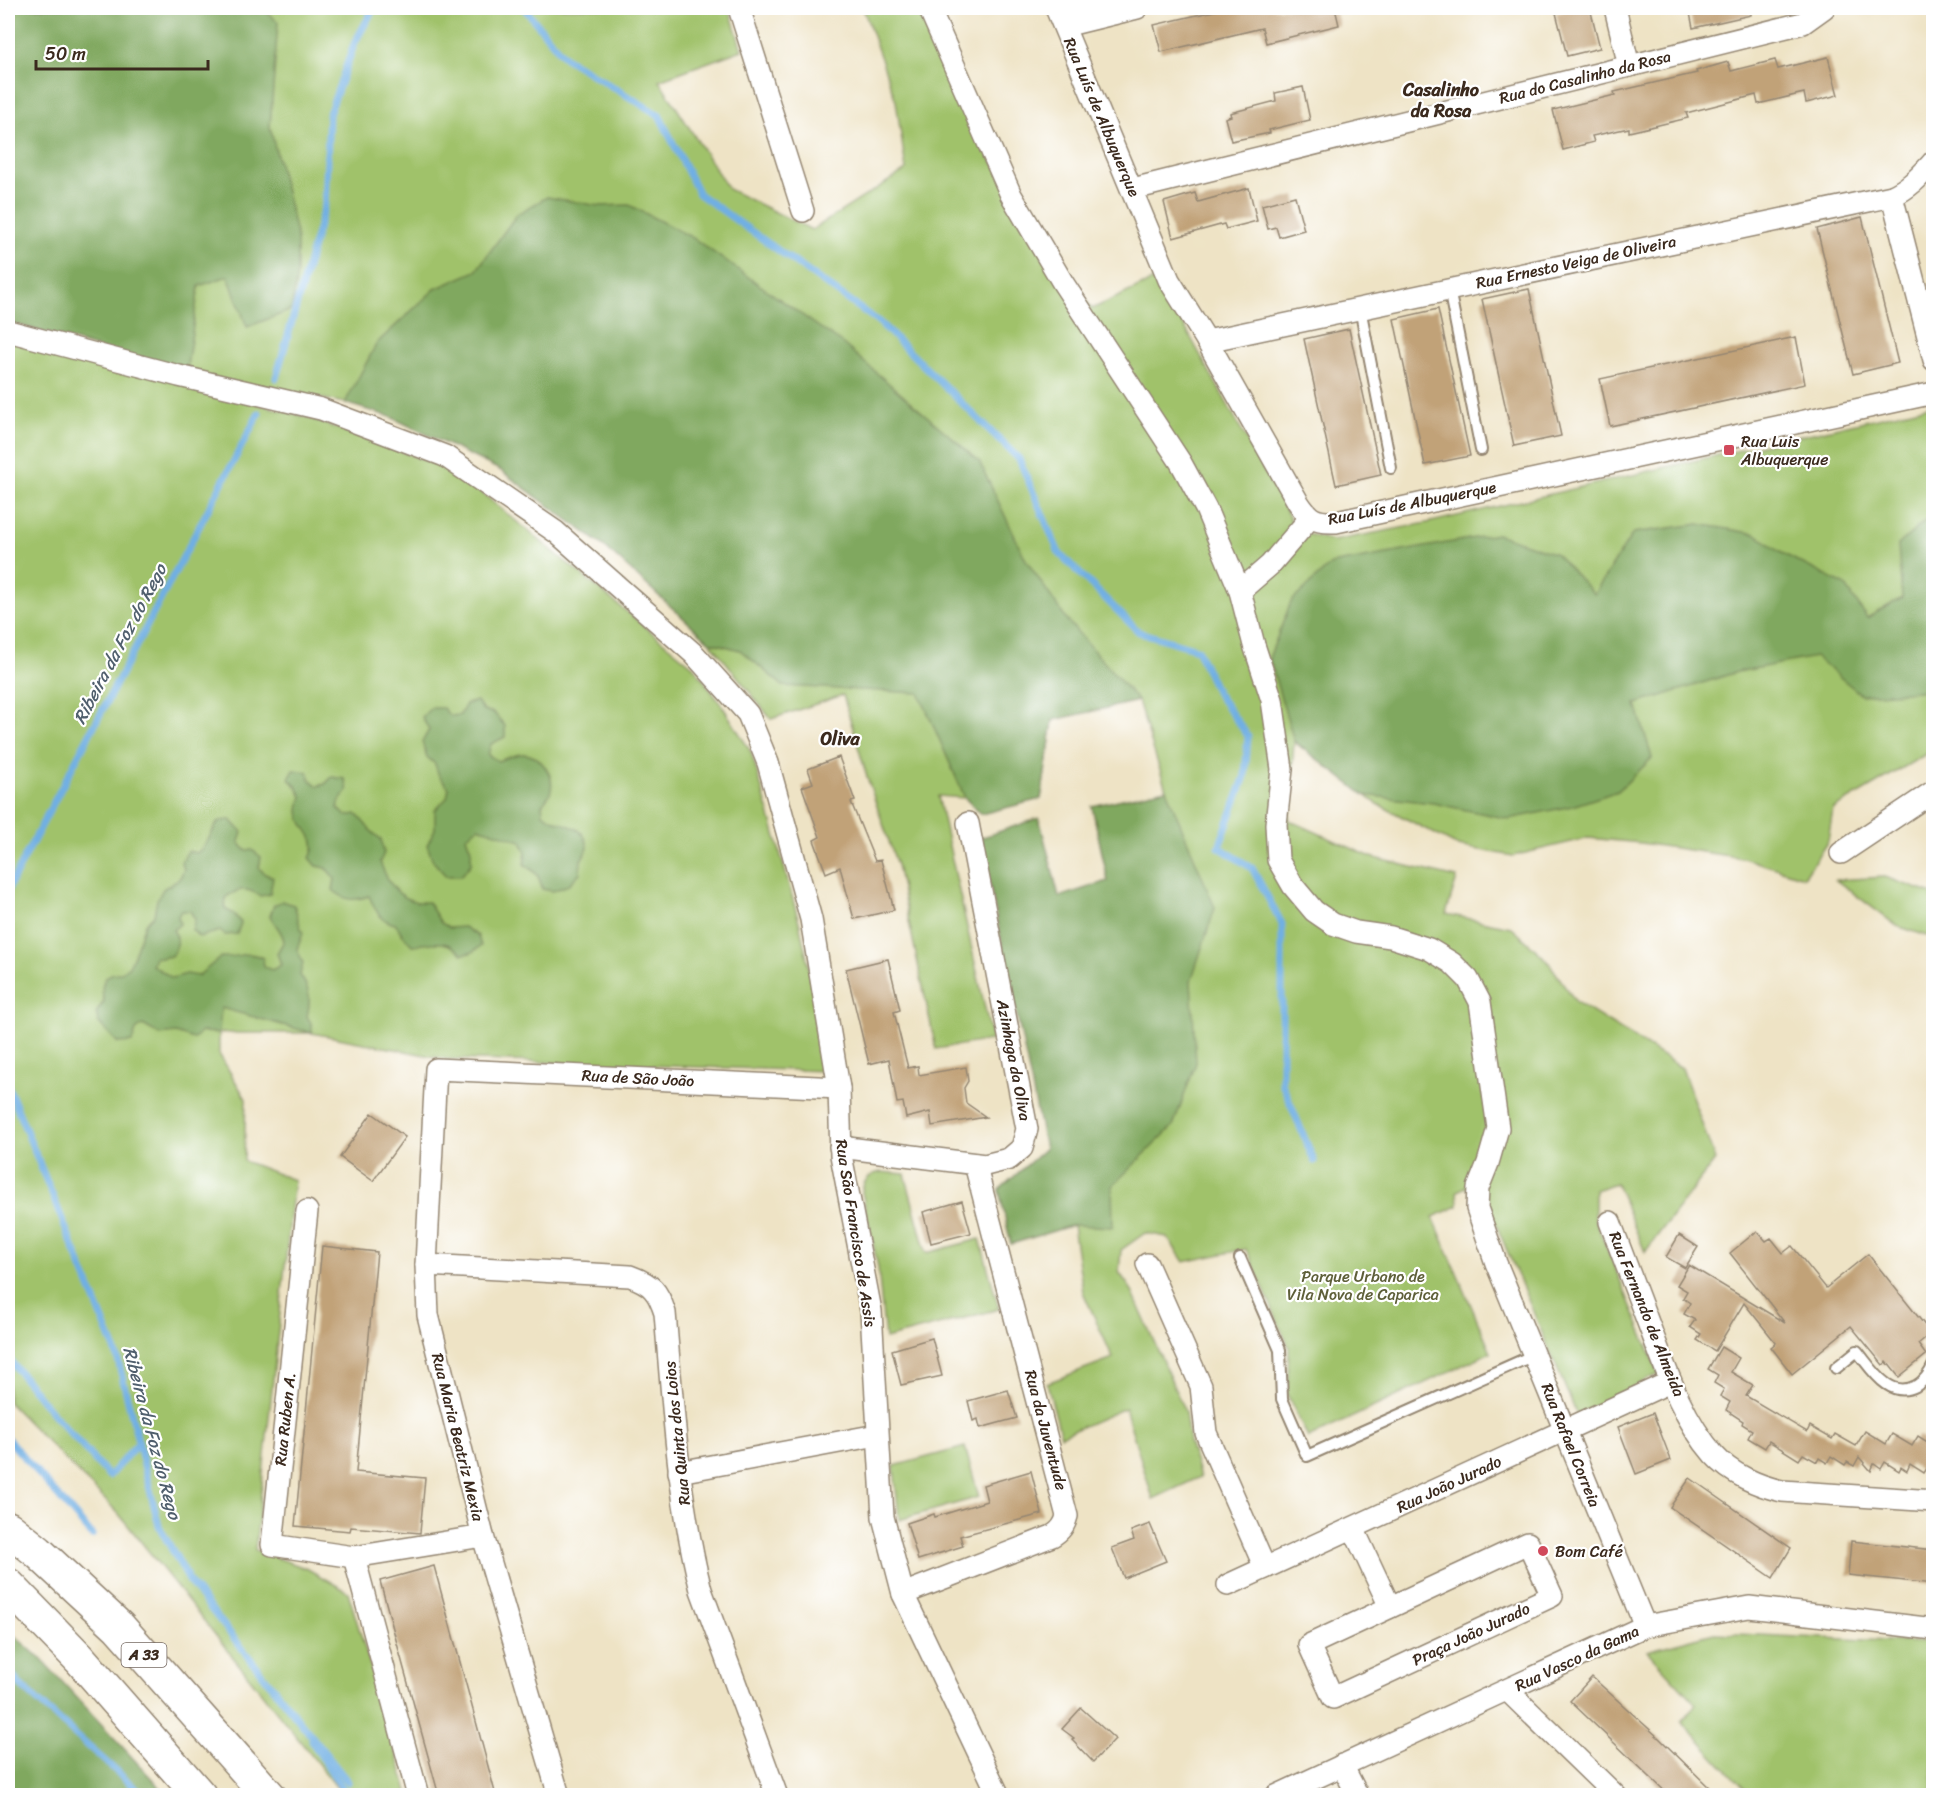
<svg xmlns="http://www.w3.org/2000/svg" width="1941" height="1803" font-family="Sriracha,sans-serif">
	<rect width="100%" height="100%" fill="#fff"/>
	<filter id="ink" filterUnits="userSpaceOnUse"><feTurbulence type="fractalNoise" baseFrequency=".0167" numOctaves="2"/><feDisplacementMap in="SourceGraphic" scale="12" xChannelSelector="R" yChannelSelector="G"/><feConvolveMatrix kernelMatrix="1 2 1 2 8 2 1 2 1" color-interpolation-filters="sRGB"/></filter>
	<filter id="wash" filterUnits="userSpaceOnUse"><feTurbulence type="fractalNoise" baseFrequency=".008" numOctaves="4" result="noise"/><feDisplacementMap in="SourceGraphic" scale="24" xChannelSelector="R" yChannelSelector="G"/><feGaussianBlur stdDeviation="1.35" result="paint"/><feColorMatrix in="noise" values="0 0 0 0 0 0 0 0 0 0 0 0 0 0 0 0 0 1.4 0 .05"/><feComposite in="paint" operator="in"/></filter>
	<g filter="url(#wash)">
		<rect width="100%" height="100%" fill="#eee3c5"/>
		<g fill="#a0c26b" stroke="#6e7644" stroke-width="1.5">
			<path d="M 8,8 L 729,8 L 742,50 L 659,80 L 728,189 L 812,230 L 906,170 L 896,101 L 863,8 L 924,8 L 985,150 L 1092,309 L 1158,278 L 1297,531 L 1333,541 L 1427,523 L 1933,405 L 1933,750 L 1833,809 L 1828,841 L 1804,877 L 1743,858 L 1641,843 L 1588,838 L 1513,856 L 1458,846 L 1376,803 L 1294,742 L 1289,820 L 1371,857 L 1457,878 L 1446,914 L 1511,927 L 1547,960 L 1576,1002 L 1682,1068 L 1715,1160 L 1645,1252 L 1616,1183 L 1595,1190 L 1595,1220 L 1659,1374 L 1577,1415 L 1486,1201 L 1466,1187 L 1457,1191 L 1458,1206 L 1433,1217 L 1491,1352 L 1308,1438 L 1287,1394 L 1289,1347 L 1246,1249 L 1184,1262 L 1167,1237 L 1145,1233 L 1121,1250 L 1119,1272 L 1131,1289 L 1185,1412 L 1189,1442 L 1200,1477 L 1153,1499 L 1125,1408 L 1061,1436 L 1047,1383 L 1113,1358 L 1083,1292 L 1073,1225 L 1011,1244 L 999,1190 L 1045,1149 L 1039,818 L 1059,897 L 1108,881 L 1092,806 L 1166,789 L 1138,701 L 1053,720 L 1041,799 L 981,814 L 965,798 L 938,796 L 992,1040 L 936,1049 L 897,865 L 867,777 L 843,695 L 771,719 L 710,642 L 605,547 L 500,470 L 399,419 L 345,403 L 165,369 Z"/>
			<path d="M 8,336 L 306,417 L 455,471 L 694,667 L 723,707 L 751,752 L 772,823 L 799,922 L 824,1038 L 827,1071 L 446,1059 L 312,1033 L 219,1033 L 219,1054 L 246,1099 L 244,1161 L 294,1180 L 255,1550 L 308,1569 L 348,1592 L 409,1795 L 343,1795 L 118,1513 L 8,1402 Z"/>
			<path d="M 1884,877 L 1933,894 L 1933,938 L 1897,926 L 1836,880 Z"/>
			<path d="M 881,1172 L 905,1174 L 926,1253 L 980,1239 L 999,1309 L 885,1339 L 878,1267 L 862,1192 C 863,1181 870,1174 881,1172 Z"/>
			<path d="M 965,1447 L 979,1497 L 899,1520 L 894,1466 Z"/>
			<path d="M 1714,1633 L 1933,1643 L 1933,1795 L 1750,1795 L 1682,1722 L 1696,1704 L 1647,1651 Z"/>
		</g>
		<g fill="#80a85f" stroke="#5e693e" stroke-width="1.5">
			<path d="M 8,8 L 262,8 L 278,22 L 270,127 L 297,237 L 297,272 L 292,310 L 247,327 L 228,276 L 199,286 L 186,373 L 8,322 Z"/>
			<path d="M 547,197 L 599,206 L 629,205 L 693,238 L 843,344 L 979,461 L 1026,560 L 1066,619 L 1138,701 L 1053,720 L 1041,799 L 981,814 L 965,798 L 919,693 L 783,686 L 740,650 L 710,642 L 605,547 L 500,470 L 391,417 L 345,403 L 377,343 L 435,289 L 476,271 L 517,214 Z"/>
			<path d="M 1933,514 L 1933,690 L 1862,695 L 1815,657 L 1737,672 L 1636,704 L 1652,758 L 1618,791 L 1572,806 L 1509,819 L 1433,803 L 1364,795 L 1294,741 L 1269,658 L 1291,602 L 1331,564 L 1497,534 L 1556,554 L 1594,594 L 1633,533 L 1699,524 L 1756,534 L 1780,552 L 1846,586 L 1867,618 L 1902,598 L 1898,545 Z"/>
			<path d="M 477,701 L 483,710 L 494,713 L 505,726 L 505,737 L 491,744 L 488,755 L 498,761 C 506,758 517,753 525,754 C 542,756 556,777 550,793 C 549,797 544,801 542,805 L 543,813 C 560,829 584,820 588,848 L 581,860 L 580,873 L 568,885 L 553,891 L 542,889 C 540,876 535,871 524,864 L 526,853 L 521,841 L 478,827 L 466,837 L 471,850 L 471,864 L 461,876 L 446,876 L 433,861 L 427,845 L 435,829 L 435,810 L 447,798 L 449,788 L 439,776 L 435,764 L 427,757 L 422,742 L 429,730 L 422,717 L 431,708 L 443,708 L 450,716 L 460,715 L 466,704 Z"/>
			<path d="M 294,770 L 308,772 L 310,779 L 317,786 L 325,784 L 332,777 L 345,779 L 348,791 L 340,800 L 338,808 L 346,816 L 356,814 C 365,822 370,833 381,839 L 384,853 L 380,862 C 388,884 402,905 428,902 L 441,923 L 450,928 L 464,927 L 478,936 L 481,946 L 471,953 L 462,954 C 444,937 434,944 412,945 L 402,934 L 396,924 C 381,922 375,910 369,896 C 353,901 346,901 333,890 L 335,879 L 326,868 L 317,866 L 310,858 C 322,835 299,831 299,810 C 299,806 301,800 302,796 L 296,786 L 289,779 Z"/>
			<path d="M 1166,789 L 1215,908 L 1191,981 L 1196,1063 L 1173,1126 L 1112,1186 L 1113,1227 L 1073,1225 L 1011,1244 L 999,1190 L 1045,1149 L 980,838 L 1039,818 L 1059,897 L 1108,881 L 1092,806 Z"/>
			<path d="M 231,820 L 242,832 L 239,842 L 245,850 L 252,850 L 261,857 L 259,868 L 265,874 L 273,877 L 270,894 L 260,896 C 247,887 240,888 226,897 L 225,909 L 234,914 L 241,923 L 237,934 L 225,935 L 220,931 L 199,937 L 192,930 L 195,919 L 190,911 L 181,911 L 178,916 L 180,924 L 173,930 C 180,940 178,947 171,956 L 161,958 L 155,957 L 152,965 L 172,978 L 187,974 L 198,976 L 221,957 C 238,959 245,949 263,958 L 264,967 L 272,970 L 281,965 L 277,953 L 284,941 C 282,931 275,925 270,916 L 274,905 L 282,901 L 294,905 C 298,915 298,924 303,933 L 297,949 L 303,963 L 300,975 C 310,989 311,1001 307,1016 L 312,1025 L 312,1033 L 221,1008 L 219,1033 L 202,1032 L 193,1039 L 176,1033 L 160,1035 L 143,1025 L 136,1030 L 132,1042 L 118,1043 L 99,1023 L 96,1013 L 104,1001 C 100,987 102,972 120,973 L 129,966 L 134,955 L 145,924 L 154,915 L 157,900 L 163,889 L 180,878 L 184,869 L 181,862 L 188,851 L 197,853 C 211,841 209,834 219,821 Z"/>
			<path d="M 8,1630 L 42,1660 L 167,1795 L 8,1795 Z"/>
		</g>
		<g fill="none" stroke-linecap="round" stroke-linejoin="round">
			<g stroke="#6fafe3" stroke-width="7">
				<path d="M 524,8 L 565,58 L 659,115 L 699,194 L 879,322 L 1019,459 L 1059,553 L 1139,632 L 1197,649 L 1217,693 L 1248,736 L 1245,776 L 1219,847 L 1252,868 L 1282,924 L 1282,1083 L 1314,1161"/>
				<path d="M 276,378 L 325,204 L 329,114 L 355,42 L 374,8"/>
				<path d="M 8,889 L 259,413"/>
				<path d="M 8,1086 L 116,1352 L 159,1526 L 191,1584 L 348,1782"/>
				<path d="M 8,1358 L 53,1414 L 109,1476 L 139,1442"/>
				<path d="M 8,1439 L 92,1535"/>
				<path d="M 8,1669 L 20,1685 L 144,1796"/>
				<path d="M 311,1740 L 347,1796"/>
			</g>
		</g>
		<g id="blocks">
			<g fill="#c1a278">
				<path d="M 1227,8 L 1335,8 L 1339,25 L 1266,43 L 1262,28 L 1161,52 L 1154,25 Z"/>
				<path d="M 1577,8 L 1590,8 L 1600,48 L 1567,56 L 1556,13 Z"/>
				<path d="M 1689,8 L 1751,8 L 1751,15 L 1693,28 Z"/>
				<path d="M 1828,57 L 1838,95 L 1806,103 L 1804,93 L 1758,104 L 1756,95 L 1686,113 L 1688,118 L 1629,132 L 1629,128 L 1592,136 L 1594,142 L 1563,150 L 1553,110 L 1615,95 L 1614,92 L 1697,73 L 1696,71 L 1728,62 L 1731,71 L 1775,60 L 1778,69 Z"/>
				<path d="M 1303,87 L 1310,120 L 1269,130 L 1270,133 L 1231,141 L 1225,118 L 1231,116 L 1230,113 L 1276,101 L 1275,93 Z"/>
				<path d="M 1249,188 L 1257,221 L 1226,229 L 1224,224 L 1173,238 L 1164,202 L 1195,193 L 1198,202 Z"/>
				<path d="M 1295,196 L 1304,230 L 1279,237 L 1276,227 L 1268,229 L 1262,205 Z"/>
				<path d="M 1862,217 L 1898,363 L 1853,374 L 1817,229 Z"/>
				<path d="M 1529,289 L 1561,436 L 1514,446 L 1482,299 Z"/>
				<path d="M 1438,309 L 1470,456 L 1425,465 L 1394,319 Z"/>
				<path d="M 1349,329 L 1381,475 L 1336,485 L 1304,339 Z"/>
				<path d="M 1796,337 L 1805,384 L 1610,426 L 1600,379 Z"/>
				<path d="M 839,757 L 855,801 L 851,802 L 875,861 L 881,860 L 894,910 L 854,919 L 840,867 L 826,873 L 814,840 L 820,837 L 802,787 L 813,783 L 808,769 Z"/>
				<path d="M 888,959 L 900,1010 L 894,1012 L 908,1068 L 918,1066 L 919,1075 L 966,1067 L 968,1081 L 964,1088 L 966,1103 L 986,1117 L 932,1126 L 930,1112 L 906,1118 L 903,1102 L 897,1103 L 889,1059 L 869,1064 L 846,969 Z"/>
				<path d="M 372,1113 L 405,1137 L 373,1181 L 340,1157 Z"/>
				<path d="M 962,1201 L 971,1233 L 931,1243 L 923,1212 Z"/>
				<path d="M 1757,1231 L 1766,1241 L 1771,1238 L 1783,1253 L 1792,1246 L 1826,1288 L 1868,1254 L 1931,1333 L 1918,1344 L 1926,1355 L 1899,1377 L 1887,1362 L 1883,1365 L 1851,1326 L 1792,1374 L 1771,1347 L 1776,1343 L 1744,1303 L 1715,1351 L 1697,1340 L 1701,1334 L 1690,1327 L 1695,1320 L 1684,1314 L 1690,1303 L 1683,1298 L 1687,1291 L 1677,1285 L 1689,1265 L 1785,1323 L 1730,1253 Z"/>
				<path d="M 1679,1235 L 1698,1247 L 1685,1268 L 1666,1257 Z"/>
				<path d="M 322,1246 L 377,1252 L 356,1472 L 425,1478 L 420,1533 L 351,1527 L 350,1531 L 295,1526 Z"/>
				<path d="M 932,1338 L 942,1376 L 901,1385 L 892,1350 Z"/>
				<path d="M 1721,1347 L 1739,1358 L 1731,1372 L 1753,1385 L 1746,1396 L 1807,1432 L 1810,1426 L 1832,1439 L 1835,1434 L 1856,1446 L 1865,1431 L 1886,1444 L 1892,1434 L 1912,1446 L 1918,1436 L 1934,1446 L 1934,1458 L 1924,1473 L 1910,1464 L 1907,1471 L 1901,1467 L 1899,1471 L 1885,1462 L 1881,1469 L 1874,1464 L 1871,1471 L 1859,1457 L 1854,1466 L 1847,1462 L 1845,1465 L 1831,1456 L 1827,1463 L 1819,1458 L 1817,1462 L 1803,1454 L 1799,1460 L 1769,1441 L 1765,1448 L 1748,1438 L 1752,1430 L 1742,1424 L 1743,1421 L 1726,1410 L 1730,1402 L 1720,1396 L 1724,1389 L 1714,1383 L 1718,1375 L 1708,1369 Z"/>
				<path d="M 1008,1390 L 1017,1418 L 980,1428 L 978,1419 L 973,1421 L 968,1401 Z"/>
				<path d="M 1653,1413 L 1671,1460 L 1636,1474 L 1618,1427 Z"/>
				<path d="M 1031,1471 L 1042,1514 L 960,1536 L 963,1546 L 918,1560 L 907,1523 L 934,1514 L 935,1517 L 987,1501 L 983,1485 Z"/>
				<path d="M 1690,1478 L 1791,1548 L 1773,1578 L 1670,1507 Z"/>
				<path d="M 1150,1524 L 1166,1561 L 1124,1578 L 1112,1548 L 1134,1540 L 1131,1531 Z"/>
				<path d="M 1851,1541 L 1934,1550 L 1934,1584 L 1848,1575 Z"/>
				<path d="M 434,1566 L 470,1699 L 496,1796 L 439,1796 L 398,1647 L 380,1581 Z"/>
				<path d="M 1592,1677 L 1658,1737 L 1718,1796 L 1670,1796 L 1570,1701 Z"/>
				<path d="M 1081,1708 L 1115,1739 L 1093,1762 L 1072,1740 L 1074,1738 L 1062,1729 Z"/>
			</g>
		</g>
	</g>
	<g filter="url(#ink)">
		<use href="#blocks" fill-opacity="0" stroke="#948672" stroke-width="1.5"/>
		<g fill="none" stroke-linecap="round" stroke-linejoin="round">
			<g stroke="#948672" stroke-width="14">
				<g id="lane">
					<path d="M 1449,289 L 1481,450"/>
					<path d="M 1360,308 L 1391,468"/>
					<path d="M 1240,1258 L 1280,1350 L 1282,1399 L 1307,1456 L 1534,1355"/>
					<path d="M 1836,1368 L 1857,1351 C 1872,1369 1889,1400 1916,1386 C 1925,1381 1930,1373 1934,1364"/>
				</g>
			</g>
			<g stroke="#948672" stroke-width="24">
				<g id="street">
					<path d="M 739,8 L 803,211"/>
					<path d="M 929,8 L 1011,195 L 1063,283 L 1181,463 L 1206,509 L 1240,591"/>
					<path d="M 1056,8 L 1169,280 L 1207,341 L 1298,502 C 1309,519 1315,523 1336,522 L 1934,393"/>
					<path d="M 1615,8 L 1629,66"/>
					<path d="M 1064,26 L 1137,8"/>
					<path d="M 1133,189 L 1803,23 L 1824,8"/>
					<path d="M 1892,196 L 1934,360"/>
					<path d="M 8,331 L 179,376 L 321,409 L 445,456 L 556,532 L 694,654 L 748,714 L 768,763 L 811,919 L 839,1088 L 841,1155 L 871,1311 L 883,1517 L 903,1594 L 999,1796"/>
					<path d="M 1207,341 L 1892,196 C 1910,188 1921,175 1934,161"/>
					<path d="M 1310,518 L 1270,565 L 1240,591 L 1254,645 L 1272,700 L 1282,769 L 1276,824 L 1278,860 L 1293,886 L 1314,911 L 1333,924 L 1356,932 L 1391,937 L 1429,949 L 1452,963 L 1468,979 L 1480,1002 L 1498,1128 L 1488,1163 L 1478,1188 L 1477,1208 L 1496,1263 L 1645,1626"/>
					<path d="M 1841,853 L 1934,791"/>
					<path d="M 840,1147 L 985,1165 L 1009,1159 L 1022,1148 L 1027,1129 L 968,823"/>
					<path d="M 307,1211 L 272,1545 L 354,1557 L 483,1536"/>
					<path d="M 1610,1222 C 1623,1256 1636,1291 1649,1325 C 1666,1370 1682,1418 1714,1455 C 1731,1474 1758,1486 1782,1491 L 1934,1501"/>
					<path d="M 1147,1264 L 1201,1386 L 1206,1433 L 1265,1568"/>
					<path d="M 426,1265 L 630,1276 C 652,1284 658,1291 665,1313 C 673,1406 678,1500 701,1590 L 777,1796"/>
					<path d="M 679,1472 L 877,1435"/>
					<path d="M 1353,1528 L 1390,1607"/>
					<path d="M 1528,1543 L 1552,1596 L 1333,1698 L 1309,1645 Z"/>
					<path d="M 354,1557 L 418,1796"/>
					<path d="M 1228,1585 L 1670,1382"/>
					<path d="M 903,1594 L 1052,1536 C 1061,1531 1065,1525 1067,1516 L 975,1164"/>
					<path d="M 1507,1690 L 1616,1796"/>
					<path d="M 1342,1765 L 1358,1796"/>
					<path d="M 559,1796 L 483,1536 L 428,1315 L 426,1265 L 436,1069 L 839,1088"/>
					<path d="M 1276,1796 L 1645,1626 L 1749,1607 L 1934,1629"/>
				</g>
			</g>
			<g stroke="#948672" stroke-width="36">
				<g id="highway">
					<path d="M 8,1528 L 38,1552 L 119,1627 L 269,1796"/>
					<path d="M 8,1585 L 80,1659 L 200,1796"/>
				</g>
			</g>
			<use href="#lane" stroke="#fff" stroke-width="10"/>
			<use href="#street" stroke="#fff" stroke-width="21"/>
			<use href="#highway" stroke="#fff" stroke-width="33"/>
		</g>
	</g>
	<g fill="#d1495b" stroke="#fff" stroke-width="2">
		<rect x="1723" y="444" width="12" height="12" rx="3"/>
		<circle cx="1543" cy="1551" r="6"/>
	</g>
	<g text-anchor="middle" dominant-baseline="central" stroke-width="4.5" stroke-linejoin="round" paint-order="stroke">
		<rect fill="#fff" stroke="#766a62" stroke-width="1.5" x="121.5" y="1643" width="45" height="24" rx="4.5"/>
		<g font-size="15" font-weight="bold" fill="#3b2a1e">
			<text x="144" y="1655">A 33</text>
		</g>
		<g font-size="16" fill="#3b2a1e" stroke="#fff">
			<text transform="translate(1585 77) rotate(-14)">Rua do Casalinho da Rosa</text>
			<text transform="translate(1102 117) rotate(67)">Rua Luís de Albuquerque</text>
			<text transform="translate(1576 262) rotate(-12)">Rua Ernesto Veiga de Oliveira</text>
			<text transform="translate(1412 503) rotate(-11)">Rua Luís de Albuquerque</text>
			<text transform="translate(1014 1060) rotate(79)">Azinhaga da Oliva</text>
			<text transform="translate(638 1078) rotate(3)">Rua de São João</text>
			<text transform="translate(856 1233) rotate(81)">Rua São Francisco de Assis</text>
			<text transform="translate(1647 1314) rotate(68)">Rua Fernando de Almeida</text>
			<text transform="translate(285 1419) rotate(-84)">Rua Ruben A.</text>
			<text transform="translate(1046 1430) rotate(75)">Rua da Juventude</text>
			<text transform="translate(677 1433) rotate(-96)">Rua Quinta dos Loios</text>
			<text transform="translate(458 1437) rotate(76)">Rua Maria Beatriz Mexia</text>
			<text transform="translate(1571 1445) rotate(68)">Rua Rafael Correia</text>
			<text transform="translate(1449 1484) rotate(-25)">Rua João Jurado</text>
			<text transform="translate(1471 1634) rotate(-25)">Praça João Jurado</text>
			<text transform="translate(1577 1658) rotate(-25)">Rua Vasco da Gama</text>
		</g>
		<g font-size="16" fill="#3b2a1e" stroke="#fff" text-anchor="start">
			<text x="1741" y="441">Rua Luis<tspan x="1741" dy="18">Albuquerque</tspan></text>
			<text x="1555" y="1551">Bom Café</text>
		</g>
		<g font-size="16" fill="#5e5f39" stroke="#fff">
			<text x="1363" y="1276">Parque Urbano de<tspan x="1363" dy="18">Vila Nova de Caparica</tspan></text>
		</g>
		<g font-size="18" font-weight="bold" fill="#3b2a1e" stroke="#fff">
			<text x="1441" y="90">Casalinho<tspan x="1441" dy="21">da Rosa</tspan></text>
			<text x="840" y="739">Oliva</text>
		</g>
		<g font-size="18" font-style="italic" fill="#505f6d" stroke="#fff">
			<text transform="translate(120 644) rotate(-62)">Ribeira da Foz do Rego</text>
			<text transform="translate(152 1433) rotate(75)">Ribeira da Foz do Rego</text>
		</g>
	</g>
	<rect width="1941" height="1803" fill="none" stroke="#fff" stroke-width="30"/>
	<path d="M36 60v9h172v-9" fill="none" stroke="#3b2a1e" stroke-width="3"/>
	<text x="45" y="60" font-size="18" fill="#3b2a1e" stroke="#ffffff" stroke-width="4.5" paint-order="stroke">50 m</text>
</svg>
